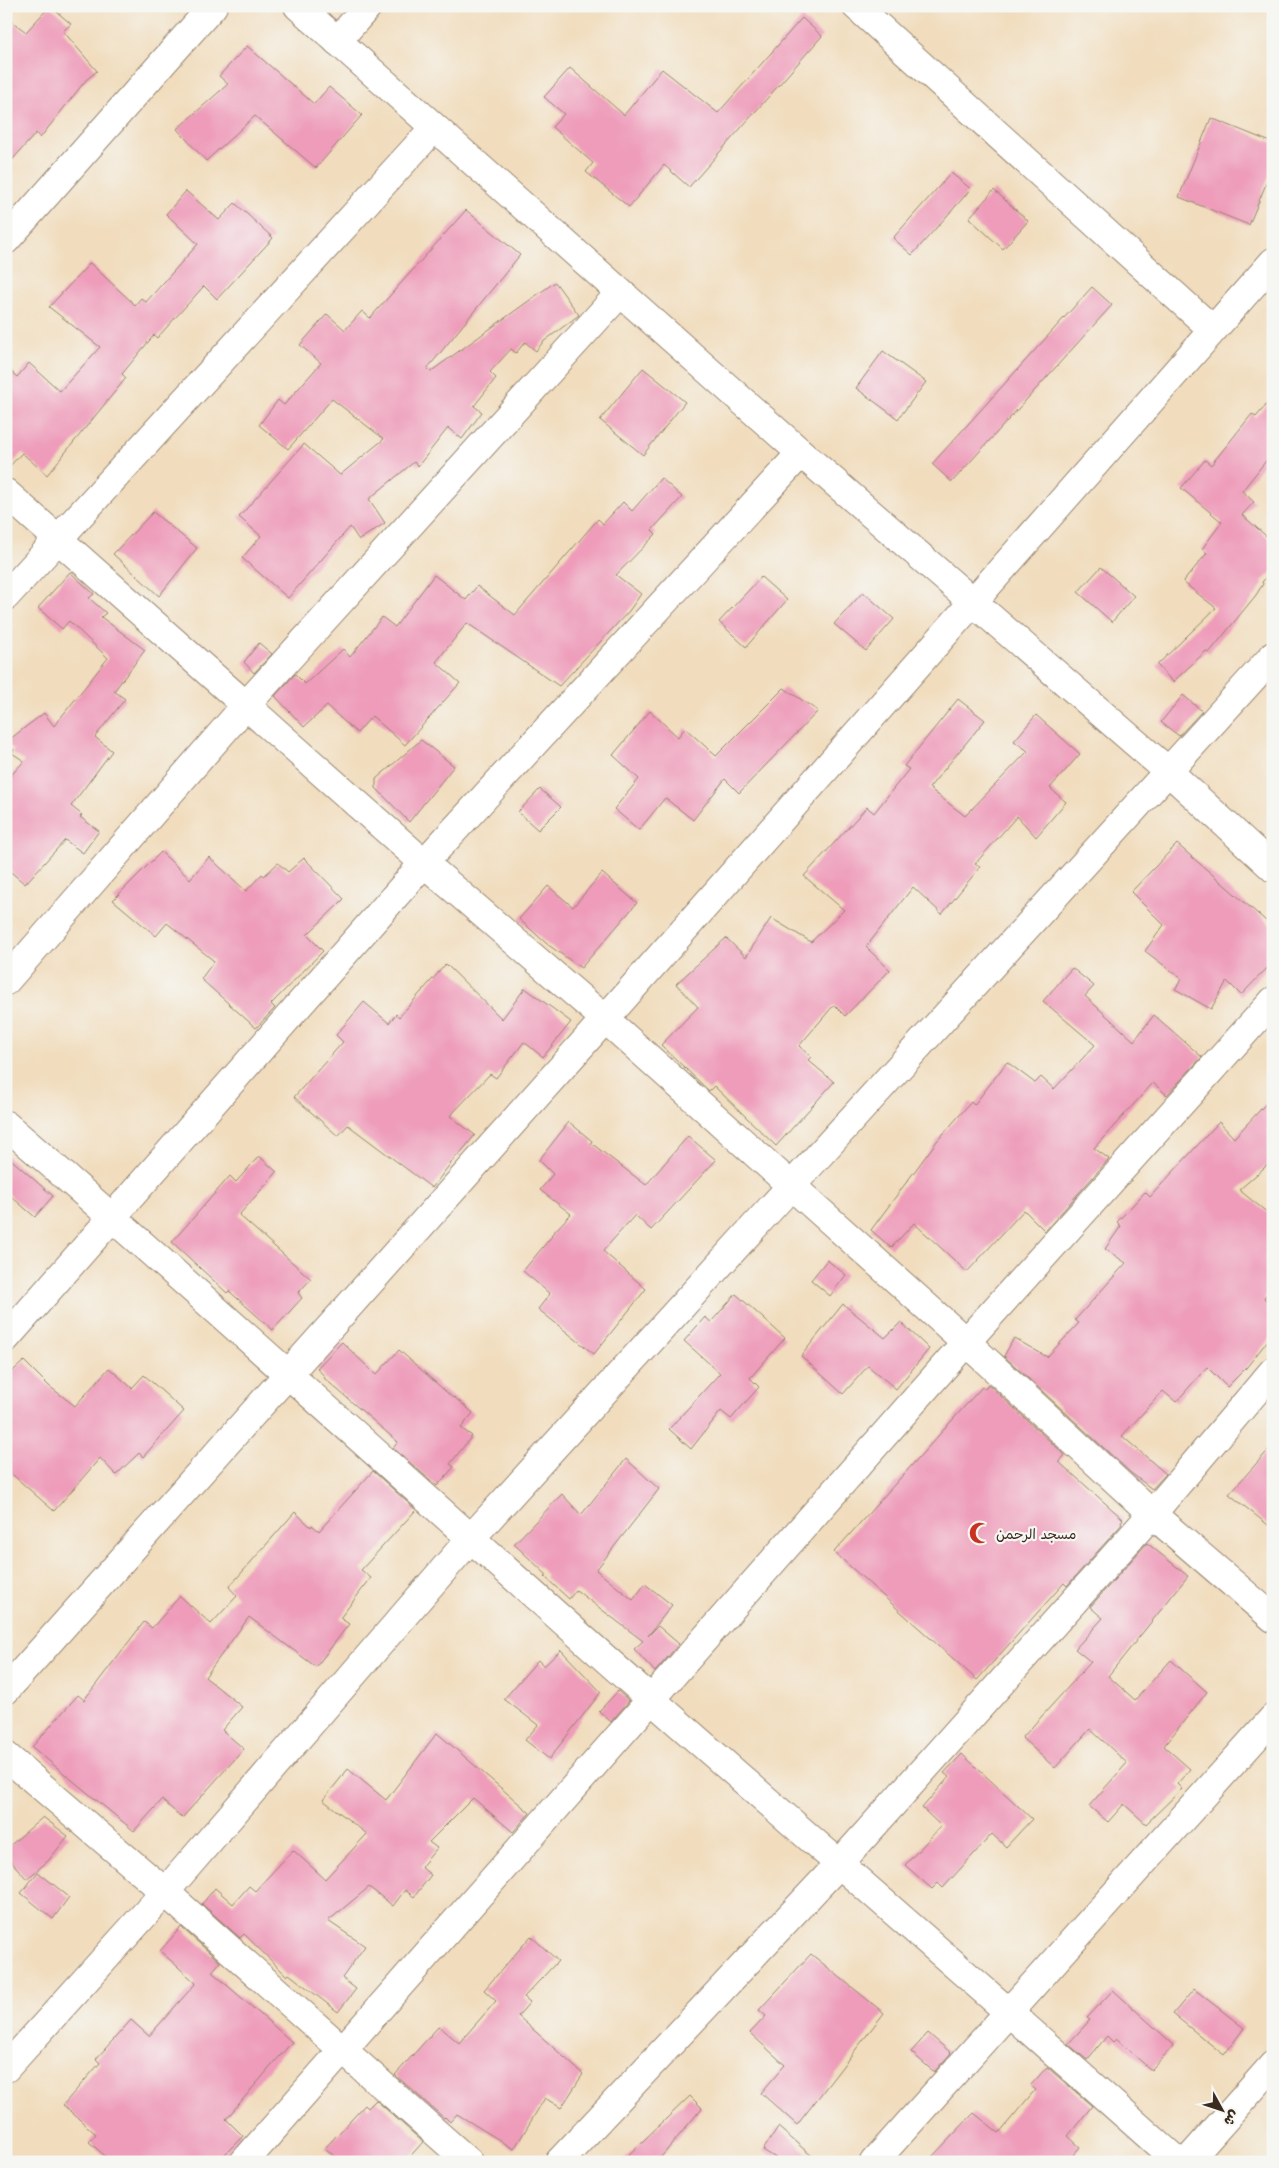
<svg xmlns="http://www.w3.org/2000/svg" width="1279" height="2168" font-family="'Playpen Sans','Playpen Sans Arabic',sans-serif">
	<rect width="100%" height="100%" fill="#f6f6f2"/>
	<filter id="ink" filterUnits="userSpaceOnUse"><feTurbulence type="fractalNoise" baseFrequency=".02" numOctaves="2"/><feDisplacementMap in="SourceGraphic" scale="10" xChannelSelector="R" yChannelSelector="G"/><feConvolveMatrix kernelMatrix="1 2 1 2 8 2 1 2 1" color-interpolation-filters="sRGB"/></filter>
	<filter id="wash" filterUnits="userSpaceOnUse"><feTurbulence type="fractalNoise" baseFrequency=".0096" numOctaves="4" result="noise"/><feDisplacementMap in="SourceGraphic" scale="20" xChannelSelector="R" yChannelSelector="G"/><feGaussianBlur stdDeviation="1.12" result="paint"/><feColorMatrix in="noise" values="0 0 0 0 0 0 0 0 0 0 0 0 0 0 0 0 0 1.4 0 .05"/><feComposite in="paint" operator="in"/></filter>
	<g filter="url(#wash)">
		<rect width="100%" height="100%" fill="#f1ddbe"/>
		<g id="blocks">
			<g fill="#ee9cba">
				<path d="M 50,6 L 71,24 L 63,31 L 97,71 L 86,80 L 40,138 L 36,133 L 6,167 L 6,17 L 26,32 Z"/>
				<path d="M 802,18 L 822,36 L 689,187 L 664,165 L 629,207 L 586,172 L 593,163 L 552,127 L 564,114 L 544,97 L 570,68 L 624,115 L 662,69 L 718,113 Z"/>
				<path d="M 247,46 L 314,104 L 329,87 L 362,115 L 316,168 L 255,116 L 206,161 L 177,129 L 228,84 L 219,76 Z"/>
				<path d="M 1211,118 L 1273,143 L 1273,167 L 1249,225 L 1179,197 Z"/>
				<path d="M 951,173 L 971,189 L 912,255 L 893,238 Z"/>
				<path d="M 994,190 L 1028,221 L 1003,249 L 969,218 Z"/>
				<path d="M 186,191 L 219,220 L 235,203 L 273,238 L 217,299 L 204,286 L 157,338 L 154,335 L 122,374 L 126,378 L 47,475 L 22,453 L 6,470 L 6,367 L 17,377 L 29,363 L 60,391 L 100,347 L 49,307 L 90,263 L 135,305 L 141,298 L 146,302 L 198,244 L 166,214 Z"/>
				<path d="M 466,210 L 520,255 L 427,369 L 430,372 L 555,282 L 579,315 L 543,342 L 536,351 L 525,342 L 516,353 L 511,349 L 490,372 L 496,378 L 474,406 L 482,412 L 462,439 L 448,428 L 418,466 L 414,462 L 369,499 L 385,523 L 359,540 L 350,527 L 288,598 L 242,558 L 261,536 L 239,517 L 304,444 L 340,475 L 384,439 L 332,399 L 288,449 L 259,425 L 278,400 L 284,405 L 321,363 L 300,345 L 327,314 L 345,330 L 362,311 L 370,318 Z"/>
				<path d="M 1092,287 L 1112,305 L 952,482 L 932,464 Z"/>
				<path d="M 883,351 L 926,382 L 898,419 L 856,388 Z"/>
				<path d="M 643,368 L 685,402 L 643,455 L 600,420 Z"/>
				<path d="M 1273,397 L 1273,452 L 1242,491 L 1254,502 L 1242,515 L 1273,542 L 1273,570 L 1262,582 L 1263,584 L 1256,595 L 1209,653 L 1206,651 L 1173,682 L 1157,665 L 1216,608 L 1183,582 L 1207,553 L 1202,549 L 1222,522 L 1181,488 L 1205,460 L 1211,465 L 1252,414 L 1256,417 Z"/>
				<path d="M 661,478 L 682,497 L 652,530 L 656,534 L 616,575 L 641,594 L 629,611 L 559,686 L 467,623 L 436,662 L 460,683 L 405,745 L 372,716 L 357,733 L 327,706 L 304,727 L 275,696 L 295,674 L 305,684 L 343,649 L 350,657 L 382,617 L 395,627 L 434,575 L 466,600 L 477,586 L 515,615 L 598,519 L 603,524 L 623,502 L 632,511 Z"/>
				<path d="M 153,512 L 197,548 L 159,596 L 113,554 Z"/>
				<path d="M 1101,567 L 1134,596 L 1112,622 L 1078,592 Z"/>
				<path d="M 70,572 L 94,594 L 89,598 L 106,613 L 101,617 L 145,650 L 114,691 L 125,699 L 95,737 L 112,751 L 71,806 L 82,815 L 80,817 L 99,831 L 83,853 L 65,840 L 25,884 L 6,868 L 6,781 L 24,761 L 12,753 L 14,750 L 6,742 L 44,713 L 54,726 L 108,658 L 69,621 L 62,629 L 38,608 Z"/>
				<path d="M 761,577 L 787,600 L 746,647 L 719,622 Z"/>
				<path d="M 863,592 L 894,619 L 866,651 L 834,624 Z"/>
				<path d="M 259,643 L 272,654 L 254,673 L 244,662 Z"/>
				<path d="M 784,688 L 818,711 L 739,793 L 725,779 L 693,820 L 665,798 L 639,830 L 614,809 L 639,779 L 613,755 L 650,711 L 678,737 L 685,728 L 716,756 Z"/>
				<path d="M 1183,695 L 1202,711 L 1179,736 L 1161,722 Z"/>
				<path d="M 958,699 L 985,720 L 929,788 L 965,816 L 1028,751 L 1014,741 L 1036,715 L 1080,754 L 1050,788 L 1066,802 L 1036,837 L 1017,816 L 975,864 L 980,867 L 942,914 L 913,887 L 866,947 L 890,970 L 845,1016 L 834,1005 L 799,1046 L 811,1057 L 808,1060 L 834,1082 L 776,1146 L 714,1086 L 709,1091 L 661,1045 L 698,1007 L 676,984 L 726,938 L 746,957 L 771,918 L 811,942 L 844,910 L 804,876 L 867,807 L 874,813 L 909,769 L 904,766 Z"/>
				<path d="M 421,740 L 454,766 L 409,822 L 376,788 L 376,779 Z"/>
				<path d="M 540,789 L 561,807 L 538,830 L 518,812 Z"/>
				<path d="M 1177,844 L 1273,927 L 1273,962 L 1241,995 L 1227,981 L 1211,1009 L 1175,989 L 1182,979 L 1145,951 L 1164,925 L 1131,892 Z"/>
				<path d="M 161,852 L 190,879 L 209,857 L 246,891 L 262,874 L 264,876 L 278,863 L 288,872 L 304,858 L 344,899 L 307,935 L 323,951 L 271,1004 L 275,1008 L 256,1028 L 201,979 L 214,961 L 167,923 L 156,936 L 113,900 Z"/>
				<path d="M 602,873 L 637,903 L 581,968 L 547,944 L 519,919 L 548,886 L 573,907 Z"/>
				<path d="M 446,964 L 502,1019 L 525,988 L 571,1022 L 543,1057 L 524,1042 L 496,1078 L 490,1074 L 450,1116 L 475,1135 L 458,1156 L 457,1155 L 432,1188 L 348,1125 L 338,1136 L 294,1097 L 343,1042 L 336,1035 L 364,1002 L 389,1023 L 396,1014 L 399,1017 Z"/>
				<path d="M 1072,968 L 1094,986 L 1085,996 L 1134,1041 L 1154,1015 L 1202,1057 L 1167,1095 L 1153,1083 L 1094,1148 L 1109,1159 L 1045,1231 L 1024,1210 L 967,1272 L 914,1223 L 891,1248 L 871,1230 L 937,1141 L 971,1102 L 974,1105 L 1007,1062 L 1035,1083 L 1041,1077 L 1054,1089 L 1095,1045 L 1043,1001 Z"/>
				<path d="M 1273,1096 L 1273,1160 L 1239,1190 L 1273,1217 L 1273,1286 L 1264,1298 L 1273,1306 L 1273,1334 L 1246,1368 L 1227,1387 L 1207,1367 L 1176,1402 L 1163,1391 L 1122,1436 L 1166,1474 L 1152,1489 L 1131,1473 L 1004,1356 L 1014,1338 L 1047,1357 L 1079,1323 L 1075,1320 L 1126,1263 L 1105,1249 L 1121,1226 L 1117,1222 L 1145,1192 L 1150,1197 L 1219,1122 L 1234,1138 Z"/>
				<path d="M 569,1122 L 592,1141 L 591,1143 L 646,1185 L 688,1136 L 716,1160 L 651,1230 L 635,1215 L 603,1251 L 646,1289 L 594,1354 L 538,1309 L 550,1294 L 523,1271 L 552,1236 L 551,1235 L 571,1214 L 540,1190 L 553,1174 L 539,1160 Z"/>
				<path d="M 6,1155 L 53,1196 L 35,1217 L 6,1192 Z"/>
				<path d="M 259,1156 L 277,1172 L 239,1215 L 311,1279 L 298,1293 L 302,1298 L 273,1330 L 229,1291 L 227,1293 L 172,1242 L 230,1176 L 236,1182 Z"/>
				<path d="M 827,1260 L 846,1275 L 830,1296 L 811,1280 Z"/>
				<path d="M 736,1294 L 785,1338 L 750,1378 L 759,1387 L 731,1419 L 721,1411 L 691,1449 L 669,1429 L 720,1373 L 684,1341 L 705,1317 L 711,1322 Z"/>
				<path d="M 843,1304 L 885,1338 L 901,1322 L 929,1349 L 896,1389 L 868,1366 L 843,1394 L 801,1356 Z"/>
				<path d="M 342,1342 L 376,1375 L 399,1350 L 453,1398 L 454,1397 L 473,1413 L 461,1428 L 472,1436 L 450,1464 L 454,1467 L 437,1486 L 393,1448 L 398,1442 L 324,1378 L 325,1377 L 317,1368 Z"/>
				<path d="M 24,1361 L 49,1386 L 75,1406 L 109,1368 L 132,1388 L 144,1375 L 184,1411 L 143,1457 L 139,1453 L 116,1475 L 100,1458 L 54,1511 L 6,1469 L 6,1377 Z"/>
				<path d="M 988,1384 L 1065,1455 L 1059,1462 L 1123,1519 L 1121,1522 L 1122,1524 L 1067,1586 L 1064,1583 L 977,1680 L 834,1552 L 982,1387 L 985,1389 Z"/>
				<path d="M 1273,1445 L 1273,1529 L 1229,1494 Z"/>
				<path d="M 626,1459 L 659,1489 L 596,1570 L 633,1600 L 645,1584 L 672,1605 L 648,1636 L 658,1626 L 679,1644 L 655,1672 L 634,1649 L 643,1641 L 576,1590 L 569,1599 L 545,1577 L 547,1575 L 514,1544 L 562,1494 L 581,1515 Z"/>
				<path d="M 373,1471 L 416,1510 L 361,1570 L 371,1578 L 340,1618 L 349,1624 L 316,1667 L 249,1617 L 205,1677 L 242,1707 L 222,1730 L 244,1749 L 182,1818 L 162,1800 L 134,1831 L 32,1747 L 78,1695 L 84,1700 L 144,1622 L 152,1628 L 180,1596 L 211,1624 L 237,1596 L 229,1587 L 295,1512 L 311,1527 L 312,1525 L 319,1531 Z"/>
				<path d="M 1147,1543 L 1188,1576 L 1108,1676 L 1135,1700 L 1171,1660 L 1207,1692 L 1164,1746 L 1190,1769 L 1177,1784 L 1182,1789 L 1146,1824 L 1124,1804 L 1108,1822 L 1089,1806 L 1127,1763 L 1090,1729 L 1055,1768 L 1022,1738 L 1091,1662 L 1075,1649 L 1103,1618 L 1090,1607 Z"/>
				<path d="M 561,1650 L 601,1692 L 549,1759 L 525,1740 L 538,1725 L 504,1699 L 538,1660 L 544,1666 Z"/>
				<path d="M 618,1691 L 629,1701 L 611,1722 L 599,1711 Z"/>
				<path d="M 437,1733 L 530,1813 L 513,1832 L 473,1798 L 429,1842 L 437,1848 L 421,1867 L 431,1875 L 414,1897 L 405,1890 L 393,1906 L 369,1887 L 328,1921 L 365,1946 L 342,1978 L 356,1989 L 338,2012 L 289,1974 L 287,1976 L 244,1934 L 240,1938 L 202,1904 L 215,1888 L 233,1904 L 249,1886 L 255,1891 L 293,1850 L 325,1879 L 367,1834 L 323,1800 L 348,1769 L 386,1800 Z"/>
				<path d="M 962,1754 L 1032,1819 L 1006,1847 L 992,1834 L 943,1888 L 938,1883 L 932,1889 L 905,1865 L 941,1826 L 922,1808 L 949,1777 L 944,1773 Z"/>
				<path d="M 43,1817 L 68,1836 L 49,1860 L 27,1879 L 6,1856 L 6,1849 Z"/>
				<path d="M 38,1872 L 69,1897 L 53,1919 L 21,1893 Z"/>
				<path d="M 181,1927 L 220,1962 L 212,1972 L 292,2042 L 226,2119 L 243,2136 L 217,2162 L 112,2162 L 89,2142 L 96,2134 L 63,2105 L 100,2063 L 96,2059 L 131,2020 L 149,2036 L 196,1983 L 160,1951 Z"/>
				<path d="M 531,1936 L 558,1961 L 524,1997 L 530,2002 L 518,2016 L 583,2074 L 561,2108 L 545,2098 L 514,2149 L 457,2114 L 450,2122 L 445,2117 L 444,2118 L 395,2075 L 439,2026 L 459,2043 L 496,2001 L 484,1990 Z"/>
				<path d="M 811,1954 L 884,2013 L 797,2125 L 761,2093 L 785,2065 L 750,2033 L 766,2016 L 759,2010 Z"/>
				<path d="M 1194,1989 L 1244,2028 L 1224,2055 L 1173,2014 Z"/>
				<path d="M 1113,1990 L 1174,2045 L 1151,2070 L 1116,2039 L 1113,2042 L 1107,2036 L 1087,2060 L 1068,2044 L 1090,2020 L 1087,2018 Z"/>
				<path d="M 928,2033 L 951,2053 L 934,2072 L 911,2052 Z"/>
				<path d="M 1047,2067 L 1092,2106 L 1068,2136 L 1080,2147 L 1067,2162 L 927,2162 L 974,2113 L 999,2133 L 1035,2090 L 1030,2086 Z"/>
				<path d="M 690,2096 L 702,2108 L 657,2162 L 621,2162 Z"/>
				<path d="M 376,2100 L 423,2142 L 405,2162 L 341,2162 L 325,2148 L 365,2105 L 368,2108 Z"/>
				<path d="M 778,2127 L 819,2162 L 782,2162 L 763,2150 Z"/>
			</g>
		</g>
	</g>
	<g filter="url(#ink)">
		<use href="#blocks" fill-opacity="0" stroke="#96846e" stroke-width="1"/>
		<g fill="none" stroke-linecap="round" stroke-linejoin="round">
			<g stroke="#96846e" stroke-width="30">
				<g id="minor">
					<path d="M 298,6 L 801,453 L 1168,771 L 1273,868"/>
					<path d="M 856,6 L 1212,329"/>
					<path d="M 337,41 L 368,6"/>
					<path d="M 6,240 L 213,6"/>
					<path d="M 6,493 L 424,863 L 605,1019 L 966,1342 L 1152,1514 L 1273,1618"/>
					<path d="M 6,596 L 434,128"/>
					<path d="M 6,981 L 247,704 L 620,293"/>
					<path d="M 6,1125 C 224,1313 436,1509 652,1700 C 827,1854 1004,2006 1178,2162"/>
					<path d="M 6,1338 L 424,863 L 801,453"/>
					<path d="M 6,1690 L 605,1019 L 1273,262"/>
					<path d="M 6,1756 L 165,1892 L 469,2162"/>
					<path d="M 6,2068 L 165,1892 L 471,1538 L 1273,656"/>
					<path d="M 244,2162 L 966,1342 L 1273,1001"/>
					<path d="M 559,2162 L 840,1863 L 1152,1514 L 1273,1371"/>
					<path d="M 874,2162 L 1273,1718"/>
					<path d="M 1187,2162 L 1273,2065"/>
				</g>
			</g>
			<use href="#minor" stroke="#fff" stroke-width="28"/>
		</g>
	</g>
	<defs>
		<g id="mosque-bare" transform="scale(1.725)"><path d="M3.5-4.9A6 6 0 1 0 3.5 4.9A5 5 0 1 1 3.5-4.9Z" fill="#c8321e" stroke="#f6f6f2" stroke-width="2.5" paint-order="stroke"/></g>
	</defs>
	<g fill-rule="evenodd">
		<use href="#mosque-bare" x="980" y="1533"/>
	</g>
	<g text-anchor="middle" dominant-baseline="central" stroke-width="4.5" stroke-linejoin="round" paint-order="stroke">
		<g font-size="14" fill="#3b2a1e" stroke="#f6f6f2" text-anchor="start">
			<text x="996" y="1533">مسجد الرحمن</text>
		</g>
	</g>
	<rect width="1279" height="2168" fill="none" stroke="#f6f6f2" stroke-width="25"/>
	<g transform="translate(1222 2110) rotate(130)" stroke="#f6f6f2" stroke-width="4" paint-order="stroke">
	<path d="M0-4L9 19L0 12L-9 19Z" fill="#3b2a1e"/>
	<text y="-8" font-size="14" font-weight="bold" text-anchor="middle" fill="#3b2a1e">ش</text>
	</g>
</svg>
